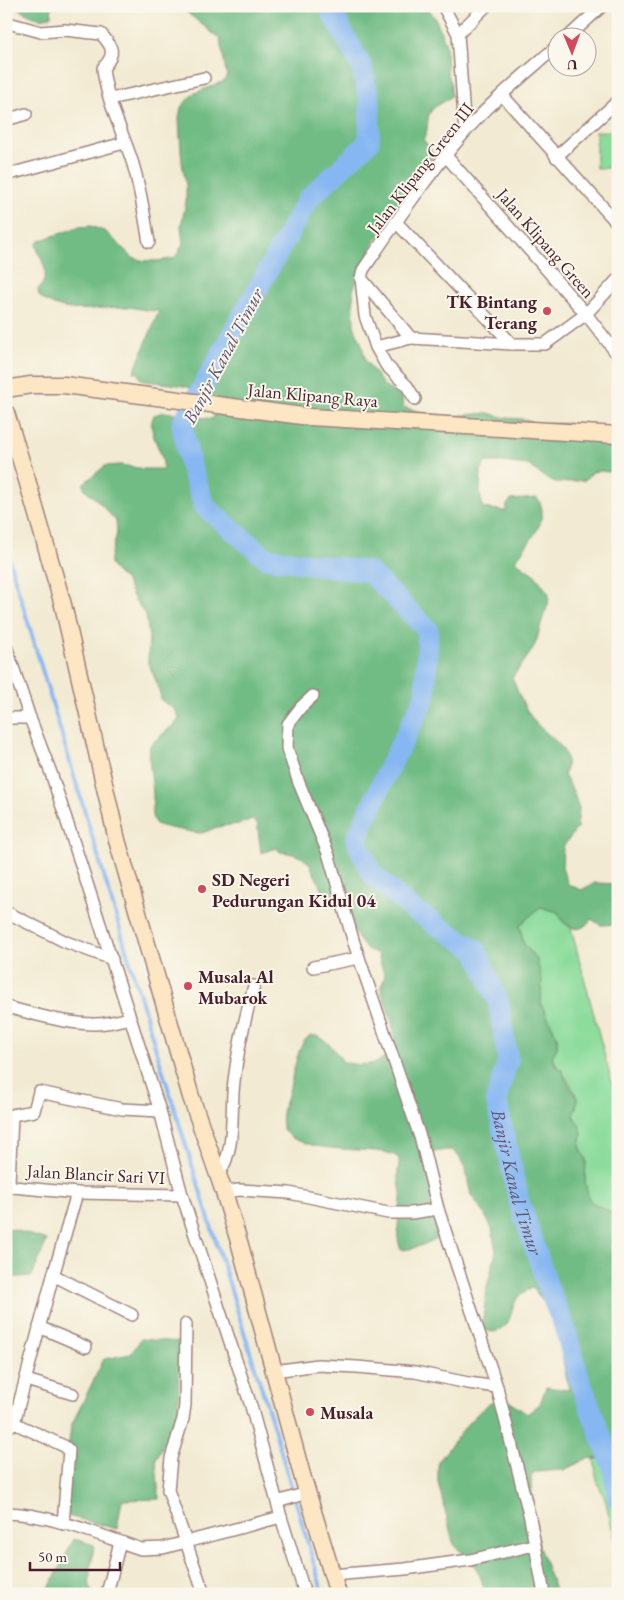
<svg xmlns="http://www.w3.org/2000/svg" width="624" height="1600" font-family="'EB Garamond',serif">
	<rect width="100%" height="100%" fill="#fbf7ec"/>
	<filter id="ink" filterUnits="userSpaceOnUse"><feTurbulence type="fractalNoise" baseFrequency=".02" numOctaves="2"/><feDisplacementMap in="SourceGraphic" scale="10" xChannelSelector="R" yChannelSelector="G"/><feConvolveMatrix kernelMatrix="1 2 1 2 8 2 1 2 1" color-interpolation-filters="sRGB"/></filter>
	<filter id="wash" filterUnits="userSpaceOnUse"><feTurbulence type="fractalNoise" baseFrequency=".0096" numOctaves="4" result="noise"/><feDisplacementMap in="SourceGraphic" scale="20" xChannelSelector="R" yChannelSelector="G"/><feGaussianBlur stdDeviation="1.12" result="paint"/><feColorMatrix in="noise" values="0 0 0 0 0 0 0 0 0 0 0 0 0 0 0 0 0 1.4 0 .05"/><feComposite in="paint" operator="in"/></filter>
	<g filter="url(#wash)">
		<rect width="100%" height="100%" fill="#f2ead2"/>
		<g fill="#8cdc9c" stroke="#6b7e64">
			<path d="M 596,131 L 615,132 L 614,168 L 596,168 Z"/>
			<path d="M 540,907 L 558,912 L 563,922 L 571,928 L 618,1106 L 618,1227 L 612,1213 L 590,1202 L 588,1197 L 585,1181 L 586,1160 L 580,1146 L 582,1134 L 579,1124 L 573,1115 C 575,1110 578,1104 577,1099 C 574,1085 559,1070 552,1057 L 557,1047 L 557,1036 L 541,1004 L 537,960 L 523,943 L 520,925 Z"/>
			<path d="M 594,1459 L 600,1459 L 618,1465 L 618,1554 L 605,1499 L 597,1481 Z"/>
		</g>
		<g fill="#71bc84" stroke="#5e6e58">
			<path d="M 15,6 L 52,6 L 51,16 C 39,23 25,13 15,6 Z"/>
			<path d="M 179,6 L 427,6 L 436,20 L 446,45 L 447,72 L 451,83 L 451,96 C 445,103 436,104 431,111 C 425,119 430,132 423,139 L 433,153 L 429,166 L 411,194 L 398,206 L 374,243 L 353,290 L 354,326 L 361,342 L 366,361 L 385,387 L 402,397 L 403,407 L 428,414 L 451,416 L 488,413 L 506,418 L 523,419 L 534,423 L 569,424 L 580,427 L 618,445 L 618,479 L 610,472 L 599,471 L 593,472 L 585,480 L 558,483 L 547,479 L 528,465 L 503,462 L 486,462 L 481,470 L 480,494 L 483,508 L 506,511 L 507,505 L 511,500 L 537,498 C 553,519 527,543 515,561 L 535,575 L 549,594 L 548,605 L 543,617 L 537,639 L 533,649 L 512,678 C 518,691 523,706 532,718 C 545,737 576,746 564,775 L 573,791 L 579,808 L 577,828 L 563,847 L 562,868 L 568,884 L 581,890 L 595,883 L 618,884 L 618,924 L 601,925 L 591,919 C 579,937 565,927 558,912 L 540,907 L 520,925 L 523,943 L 537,960 L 542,981 L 541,1004 L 557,1036 L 557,1047 L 552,1057 L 557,1067 L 562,1070 L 566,1080 L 577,1098 L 577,1104 L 573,1115 L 579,1124 L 582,1134 L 580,1146 L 586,1160 L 585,1181 L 588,1197 L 591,1202 L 612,1213 L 618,1227 L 618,1465 L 600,1459 L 588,1458 L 564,1470 L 535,1472 L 531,1476 L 533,1520 L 539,1547 L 554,1587 L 554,1594 L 485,1594 C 483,1581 478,1569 470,1560 C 464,1553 457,1550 453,1542 L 438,1482 L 438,1462 L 469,1422 L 487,1404 L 498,1399 L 509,1401 L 527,1414 L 540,1404 L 546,1387 L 569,1390 L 557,1330 L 550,1310 L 533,1288 C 527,1290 521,1293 517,1299 C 509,1310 513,1326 497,1331 C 491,1333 487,1331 482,1327 L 487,1287 L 496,1252 L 492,1229 L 484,1213 L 471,1195 L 465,1168 L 460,1158 L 452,1150 L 446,1150 L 434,1152 L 431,1156 L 444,1233 C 436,1241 412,1250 401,1250 C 394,1234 400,1215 401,1198 C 402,1191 399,1185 398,1178 C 397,1171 400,1165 399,1158 C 388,1150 371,1151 358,1150 C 338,1149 298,1147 285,1132 C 281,1127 281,1119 282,1113 C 283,1104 288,1097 290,1088 C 292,1077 298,1048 305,1040 C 318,1025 337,1053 343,1062 C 353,1065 373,1067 382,1059 C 387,1055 390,1048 394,1043 L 392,1021 L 382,993 L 381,988 L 385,976 L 377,953 C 356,951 349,914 343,897 L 328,901 L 309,863 C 300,855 292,853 280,852 L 277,848 L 261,853 L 257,822 L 251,819 C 240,826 230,824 218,827 C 212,828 206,833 200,833 C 196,833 157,826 156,824 C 148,815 154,804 153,794 C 152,777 148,762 150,745 L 179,720 C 178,709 169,706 161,700 L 159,688 L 148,662 L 149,636 L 146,616 L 132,595 L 126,581 L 113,569 L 110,564 L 110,558 L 117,533 L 116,521 L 97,500 L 85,489 L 83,484 L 105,466 L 121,465 L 144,469 L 163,469 C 165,450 145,434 154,415 L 164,412 L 213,419 C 226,384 165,384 144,381 L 140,378 L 138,372 L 134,372 L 159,311 C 147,311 136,307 124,307 C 94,307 64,317 39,296 L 38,290 C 53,272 41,263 36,245 L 39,241 L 79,227 L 91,226 L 106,232 L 133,258 C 148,263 160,261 175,258 L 183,244 L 181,226 L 186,202 L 186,185 L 182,163 L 180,137 L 179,119 L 181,107 L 193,94 L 224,81 L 227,77 L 220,39 Z"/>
			<path d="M 6,1227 L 47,1240 L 32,1276 L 6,1278 Z"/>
			<path d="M 141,1339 L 180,1342 L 178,1411 L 156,1460 L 159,1499 L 122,1500 L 117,1529 L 68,1516 L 66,1466 L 71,1426 L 104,1359 L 131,1354 Z"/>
			<path d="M 74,1539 L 94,1545 L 89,1581 L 92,1594 L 46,1594 Z"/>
		</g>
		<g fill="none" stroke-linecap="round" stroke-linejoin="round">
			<path stroke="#87b7f2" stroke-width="4" d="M 6,549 L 155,1046 L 274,1428 L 323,1594"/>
			<path stroke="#87b7f2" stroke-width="21" id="s1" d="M 328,6 L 361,65 L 370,102 L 369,142 L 308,199 L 182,424 L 190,465 L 205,507 L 266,558 L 369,572 L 428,630 L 425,697 L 389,768 L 356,840 L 372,874 L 413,910 L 476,950 L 498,1001 L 508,1060 L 496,1100 L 519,1201 L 549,1290 L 565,1328 L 579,1379 L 613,1467 L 618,1499"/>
		</g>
	</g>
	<g filter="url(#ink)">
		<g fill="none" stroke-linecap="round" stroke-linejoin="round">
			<g stroke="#9e847e" stroke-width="14">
				<g id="street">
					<path d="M 443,6 L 458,34 L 465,132"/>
					<path d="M 6,25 L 12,24 L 41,32 L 65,30 L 101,34 C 113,47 116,54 103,68 C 106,99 121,128 131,158 C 140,184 144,214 149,242"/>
					<path d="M 458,34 L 486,6"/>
					<path d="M 567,38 L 602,6"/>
					<path d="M 556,47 C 525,74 492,101 465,132 C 428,175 395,223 363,270 L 361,278 L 411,338 L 512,344 L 545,344 L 586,314 L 618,279"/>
					<path d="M 502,95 L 618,224"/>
					<path d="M 110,99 L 204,78"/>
					<path d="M 6,120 L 26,114"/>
					<path d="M 446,156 L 586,314 L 618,355"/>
					<path d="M 556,157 L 618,101"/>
					<path d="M 6,175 L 124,143"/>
					<path d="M 396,222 L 512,344"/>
					<path d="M 361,278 L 365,316 L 376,347 L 386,365 L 407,386 L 415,399"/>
					<path d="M 376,347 L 411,338"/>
					<path d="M 6,646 L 30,718 L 51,773 L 83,871 L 160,1111 L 182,1195 L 251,1406 L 281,1517 L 305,1594"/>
					<path d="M 6,718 L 30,718"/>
					<path d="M 6,912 L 66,942 L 112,959"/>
					<path d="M 313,967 L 359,958"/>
					<path d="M 6,1007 C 35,1014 65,1024 95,1024 C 106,1024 118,1021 129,1018"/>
					<path d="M 160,1111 L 122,1109 L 39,1092 L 34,1111 L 12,1115 L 9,1183 L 13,1187 L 77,1193 L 182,1195"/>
					<path d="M 218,1175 C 237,1149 230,1112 234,1081 C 238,1049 245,1017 254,986"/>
					<path d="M 224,1192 L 239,1190 L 289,1193 L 388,1213 L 411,1213 L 438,1209"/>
					<path d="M 53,1275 L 132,1315"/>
					<path d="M 186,1324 L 185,1405 L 183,1419 L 171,1458 L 168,1490 L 204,1594"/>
					<path d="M 39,1327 L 86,1347"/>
					<path d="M 274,1371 L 318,1365 L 357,1367 L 415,1372 L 468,1383 L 497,1387 L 438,1209 L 421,1140 L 354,943 L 328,853 L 299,783 L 287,748 L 288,724 L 301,707 L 313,696"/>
					<path d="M 26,1380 L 73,1394"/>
					<path d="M 497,1387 L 530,1518 L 544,1594"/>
					<path d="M 14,1423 L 64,1446 L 69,1450 L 63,1524"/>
					<path d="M 6,1428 L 14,1423 L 51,1283 L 77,1193"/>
					<path d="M 277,1502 L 307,1493"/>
					<path d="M 6,1513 C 50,1514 99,1535 141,1549 L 163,1548 L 281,1517"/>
					<path d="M 332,1575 L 405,1569 L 470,1560 L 534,1545"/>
					<path d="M 107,1594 L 120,1542"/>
				</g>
			</g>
			<g stroke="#9e847e" stroke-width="19">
				<g id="secondary">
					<path d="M 6,389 L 31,385 L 64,385 L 310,417 L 618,435"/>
					<path d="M 6,413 L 27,480 L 63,605 L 117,840 L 191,1097 L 224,1192 L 240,1245 L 302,1475 L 338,1594"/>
				</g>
			</g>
			<use href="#street" stroke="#fff" stroke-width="11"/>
			<use href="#secondary" stroke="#fce6c4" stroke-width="16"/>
		</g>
	</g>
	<g fill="#d1495b" stroke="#fbf7ec" stroke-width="2">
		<circle cx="547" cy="311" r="5"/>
		<circle cx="202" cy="889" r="5"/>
		<circle cx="188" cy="986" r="5"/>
		<circle cx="310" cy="1412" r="5"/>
	</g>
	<g text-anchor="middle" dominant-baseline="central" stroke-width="4" stroke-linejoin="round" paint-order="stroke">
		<g font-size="18" fill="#4a1f2b" stroke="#fbf7ec">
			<text transform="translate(420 168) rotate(-52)">Jalan Klipang Green III</text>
			<text transform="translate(546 243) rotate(49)">Jalan Klipang Green</text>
			<text transform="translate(313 395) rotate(5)">Jalan Klipang Raya</text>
			<text transform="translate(96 1174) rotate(3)">Jalan Blancir Sari VI</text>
		</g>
		<g font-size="18" font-weight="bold" fill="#4a1f2b" stroke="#fbf7ec" text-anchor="start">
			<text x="537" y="301" text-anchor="end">TK Bintang<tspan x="537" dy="21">Terang</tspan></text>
			<text x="212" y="879">SD Negeri<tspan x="212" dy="21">Pedurungan Kidul 04</tspan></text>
			<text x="198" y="976">Musala Al<tspan x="198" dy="21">Mubarok</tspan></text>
			<text x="320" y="1412">Musala</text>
		</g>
		<g font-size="19" font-style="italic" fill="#5f5471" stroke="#fbf7ec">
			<text transform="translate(223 356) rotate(-62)">Banjir Kanal Timur</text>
			<text stroke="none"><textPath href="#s1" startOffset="1474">Banjir Kanal Timur</textPath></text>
		</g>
	</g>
	<rect width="624" height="1600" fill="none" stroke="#fbf7ec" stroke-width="25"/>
	<g transform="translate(572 52) rotate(179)"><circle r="24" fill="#fbf7ec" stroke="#b4a19f"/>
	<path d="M0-4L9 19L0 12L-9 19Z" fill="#d1495b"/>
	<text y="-8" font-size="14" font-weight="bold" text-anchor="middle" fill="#4a1f2b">U</text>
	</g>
	<path d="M30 1562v8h90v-8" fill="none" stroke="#4a1f2b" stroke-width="2.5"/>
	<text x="38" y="1562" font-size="15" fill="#4a1f2b" stroke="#fbf7ec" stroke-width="4" paint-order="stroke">50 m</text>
</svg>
